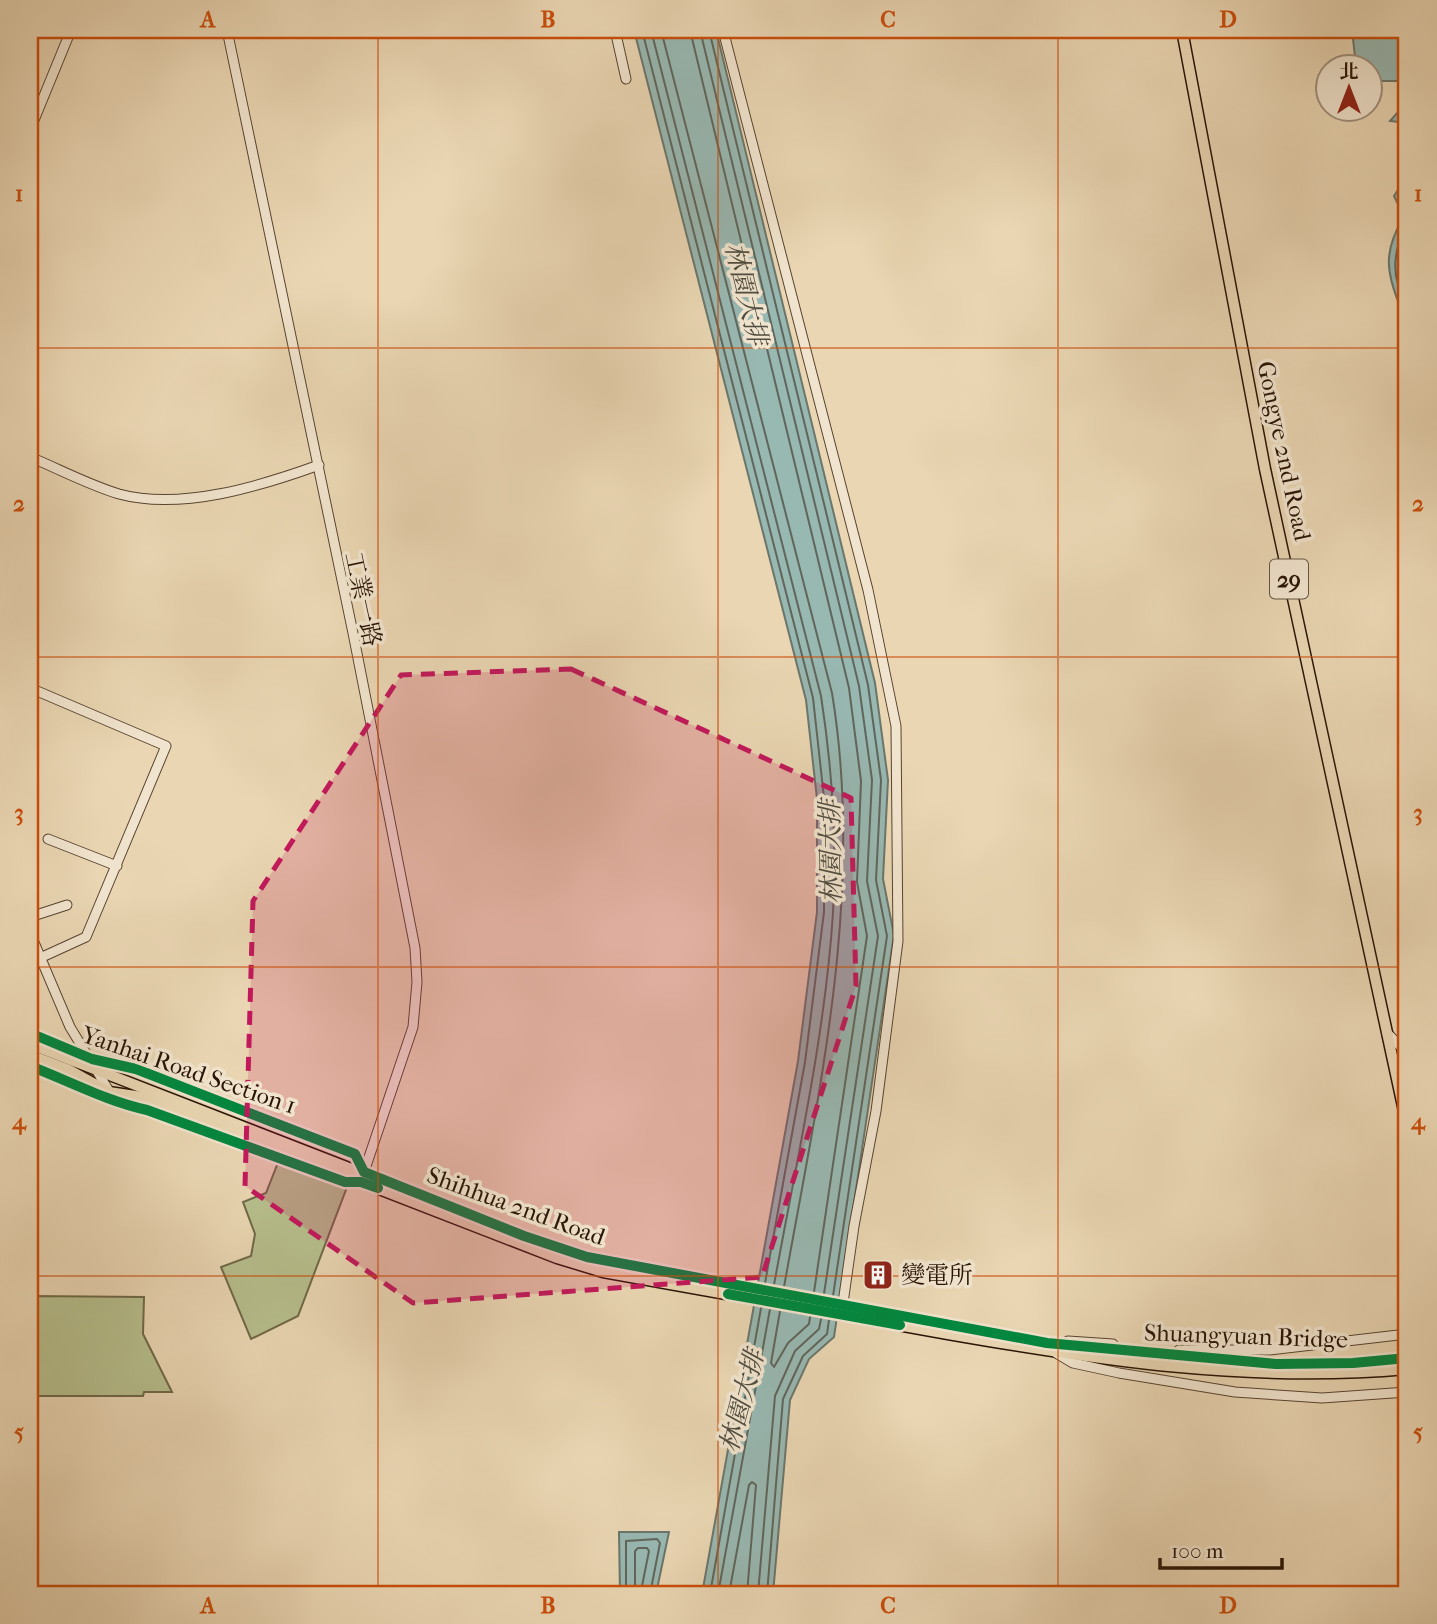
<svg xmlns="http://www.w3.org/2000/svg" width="1437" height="1624" font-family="'IM FELL French Canon','Noto Serif TC',serif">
	<rect width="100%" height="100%" fill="#ead6b3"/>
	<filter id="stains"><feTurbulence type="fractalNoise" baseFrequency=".00286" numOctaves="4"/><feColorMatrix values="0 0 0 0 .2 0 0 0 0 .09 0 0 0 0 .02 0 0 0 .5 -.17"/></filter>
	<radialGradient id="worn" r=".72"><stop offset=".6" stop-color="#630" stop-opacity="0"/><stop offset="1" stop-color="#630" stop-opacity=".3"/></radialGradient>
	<g fill="#b6be8c" stroke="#6f6848" stroke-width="2">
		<path d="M 279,1160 L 347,1187 L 298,1316 L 251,1339 L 221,1267 L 251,1256 L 255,1234 L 243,1202 L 266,1193 Z"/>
		<path d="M 30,1296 L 144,1297 L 143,1334 L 172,1392 L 144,1392 L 143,1396 L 30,1396 Z"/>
	</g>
	<g fill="#98b8b2" stroke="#6b766c" stroke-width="2">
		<path d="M 634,30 L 716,30 L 875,683 L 888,780 L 883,879 L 894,935 L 834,1337 L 809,1359 L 790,1400 L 773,1594 L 702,1594 L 798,1061 L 817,912 L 817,799 L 806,700 Z"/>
		<path d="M 1352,30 L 1407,30 L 1407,81 L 1371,81 L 1370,66 L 1356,65 Z"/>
		<path d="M 1407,102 L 1407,123 L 1390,121 Z"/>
		<path d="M 1407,176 L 1407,307 L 1400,306 C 1385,270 1384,250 1404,216 L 1394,196 Z"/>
		<path d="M 619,1532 L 669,1532 L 656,1594 L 620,1594 Z"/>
	</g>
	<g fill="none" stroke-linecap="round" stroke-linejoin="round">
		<g stroke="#60665b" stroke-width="2">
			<path d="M 642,30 L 813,698 L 824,798 L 824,912 L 805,1062 L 765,1283"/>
			<path d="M 651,30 L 821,696 C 832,767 837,841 833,913 C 825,1037 796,1163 774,1285"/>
			<path d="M 661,30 L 832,693 C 865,893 819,1091 784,1287"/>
			<path d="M 690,30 L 849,688 L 861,781 L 857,882 L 867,936 L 814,1292"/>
			<path d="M 700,30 L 859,686 L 872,780 L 867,881 L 878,936 L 824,1294"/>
			<path d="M 709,30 L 868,685 L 881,780 L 876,880 L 887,936 L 833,1296"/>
			<path d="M 1407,225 C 1394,247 1389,279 1407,300"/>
			<path d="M 780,1311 L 771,1363 L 774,1367 L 788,1343 L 809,1324 L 810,1317"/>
			<path d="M 638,1548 L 647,1548 L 649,1551 L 642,1586 L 639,1588 L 635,1585 L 635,1551 Z"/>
			<path d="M 626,1594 L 626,1541 L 657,1539 L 660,1543 L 650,1594"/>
			<path d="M 710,1594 L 761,1308"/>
			<path d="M 718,1594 L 770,1309"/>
			<path d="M 729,1594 L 749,1485 L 752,1482 L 756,1485 L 747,1594"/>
			<path d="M 758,1594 L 775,1396 L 795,1351 L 819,1329 L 821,1319"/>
			<path d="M 767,1594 L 783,1399 L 803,1356 L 827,1334 L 829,1320"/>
		</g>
		<g stroke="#584430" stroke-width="11">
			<g id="minor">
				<path d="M 227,30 L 353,633 L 415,948 L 417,982 L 413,1027 L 364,1172"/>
				<path d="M 615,30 L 626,79"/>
				<path d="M 723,30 L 868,590 L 896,726 L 898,941 L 876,1111 L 854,1226 L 843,1303"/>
				<path d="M 30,130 L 71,30"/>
				<path d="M 30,457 C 59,469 89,485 119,494 C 181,511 261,486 319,465"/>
				<path d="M 30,688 L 166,746 L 86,937 L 40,958"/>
				<path d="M 48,839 L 117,866"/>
				<path d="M 30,917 L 67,905"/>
				<path d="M 30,933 L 70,1027 L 109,1091"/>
				<path d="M 30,1033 L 92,1059 L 136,1069 L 355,1154 L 364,1172"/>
				<path d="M 1387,1033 L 1402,1048 L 1407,1065"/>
				<path d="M 30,1066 C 69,1081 106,1101 147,1110 L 345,1182 L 357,1182"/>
				<path d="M 1068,1341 L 1113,1344"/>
				<path d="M 1179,1350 L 1269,1350 L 1407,1334"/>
				<path d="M 1056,1353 L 1073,1363 L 1119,1373 L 1235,1392 L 1322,1398 L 1407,1392"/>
			</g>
		</g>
		<g stroke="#281304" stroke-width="13">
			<g id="major">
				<path d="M 1182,30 L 1265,469 L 1407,1125"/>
				<path d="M 30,1044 L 524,1236 L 587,1257 L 1047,1343 L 1276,1364 L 1353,1363 L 1407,1358"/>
				<path d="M 30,1055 L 69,1070 L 109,1092 L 142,1097 L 557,1258 L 603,1272 C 718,1293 833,1314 948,1334 C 1103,1361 1250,1383 1407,1369"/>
			</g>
		</g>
		<use href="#minor" stroke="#f1e4ce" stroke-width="9"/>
		<use href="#major" stroke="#ead6b3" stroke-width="10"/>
		<g stroke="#f1e4ce" stroke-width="15">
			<g id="cycleway">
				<path d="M 30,1033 L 92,1059 L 136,1069 L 355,1154 L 364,1172 L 524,1236 L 587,1257 L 1047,1343 L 1276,1364 L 1353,1363 L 1407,1358"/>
				<path d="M 30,1066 C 69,1081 106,1101 147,1110 L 345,1182 L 361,1182 L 378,1188"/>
				<path d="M 728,1294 L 900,1325"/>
			</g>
		</g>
		<use href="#cycleway" stroke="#00873e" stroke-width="10"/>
	</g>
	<path fill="#c2185b" fill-opacity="0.2" stroke="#c2185b" stroke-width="5" stroke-dasharray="14 9" stroke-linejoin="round" d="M 571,669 L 851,798 L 856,986 L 762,1277 L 413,1303 L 245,1186 L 253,901 L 401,675 Z"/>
	<path fill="none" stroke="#cb4e0b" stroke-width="2" stroke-opacity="0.55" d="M 378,30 L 378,1594M 718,30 L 718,1594M 1058,30 L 1058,1594M 30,348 L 1407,348M 30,657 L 1407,657M 30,967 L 1407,967M 30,1276 L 1407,1276"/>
	<defs>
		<g id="building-square" transform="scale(1.575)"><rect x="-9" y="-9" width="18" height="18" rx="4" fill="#8f2418" stroke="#f1e4ce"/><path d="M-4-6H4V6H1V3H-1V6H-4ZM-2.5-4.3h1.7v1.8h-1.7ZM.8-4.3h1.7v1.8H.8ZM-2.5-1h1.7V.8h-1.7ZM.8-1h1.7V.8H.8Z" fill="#fff"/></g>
	</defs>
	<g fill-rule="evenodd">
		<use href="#building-square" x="878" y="1275"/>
	</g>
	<g text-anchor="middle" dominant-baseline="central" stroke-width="7" stroke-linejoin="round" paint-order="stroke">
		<rect fill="#f1e4ce" stroke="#645241" stroke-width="2" x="1270" y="559.5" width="38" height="39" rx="5"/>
		<g font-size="23" font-weight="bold" fill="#281304">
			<text x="1289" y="579">29</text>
		</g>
		<g font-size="24" fill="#281304" stroke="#f1e4ce">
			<text transform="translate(1284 451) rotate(78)">Gongye 2nd Road</text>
			<text transform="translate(363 599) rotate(78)">工業一路</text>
			<text transform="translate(189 1070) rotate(19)">Yanhai Road Section 1</text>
			<text transform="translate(516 1206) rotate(20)">Shihhua 2nd Road</text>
			<text transform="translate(1246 1336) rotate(2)">Shuangyuan Bridge</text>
		</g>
		<g font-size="24" fill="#281304" stroke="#f1e4ce" text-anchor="start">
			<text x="901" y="1275">變電所</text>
		</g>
		<g font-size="26" font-style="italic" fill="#4f4d41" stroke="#f1e4ce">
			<text transform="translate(746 294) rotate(76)">林園大排</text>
			<text transform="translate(831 852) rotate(-91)">林園大排</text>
			<text transform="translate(742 1401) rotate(-75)">林園大排</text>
		</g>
	</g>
	<rect width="1437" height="1624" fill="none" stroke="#ead6b3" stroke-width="77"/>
	<g transform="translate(1349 88)"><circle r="33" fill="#f1e4ce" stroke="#a1907d" stroke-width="2"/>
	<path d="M0-5L12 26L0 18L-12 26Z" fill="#8f2418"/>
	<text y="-10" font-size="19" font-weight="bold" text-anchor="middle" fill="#281304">北</text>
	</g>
	<path d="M1160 1558v10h122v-10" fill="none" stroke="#281304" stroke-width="3.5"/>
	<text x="1171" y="1558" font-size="21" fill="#281304" stroke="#f1e4ce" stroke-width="5" paint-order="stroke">100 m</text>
	<rect x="38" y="38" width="1360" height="1548" fill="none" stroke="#cb4e0b" stroke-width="2.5"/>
	<g font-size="23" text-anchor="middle" font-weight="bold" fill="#cb4e0b">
		<text x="208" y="27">A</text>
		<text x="548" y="27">B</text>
		<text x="888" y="27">C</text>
		<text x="1228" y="27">D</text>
		<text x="19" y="201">1</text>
		<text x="1418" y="201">1</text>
		<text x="19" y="511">2</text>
		<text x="1418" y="511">2</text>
		<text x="19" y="820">3</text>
		<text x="1418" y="820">3</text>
		<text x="19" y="1129">4</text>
		<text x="1418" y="1129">4</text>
		<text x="19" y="1439">5</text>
		<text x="1418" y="1439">5</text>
		<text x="208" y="1613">A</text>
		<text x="548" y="1613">B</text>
		<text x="888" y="1613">C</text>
		<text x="1228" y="1613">D</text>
	</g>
	<rect width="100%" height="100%" filter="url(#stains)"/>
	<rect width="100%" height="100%" fill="url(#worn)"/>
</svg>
